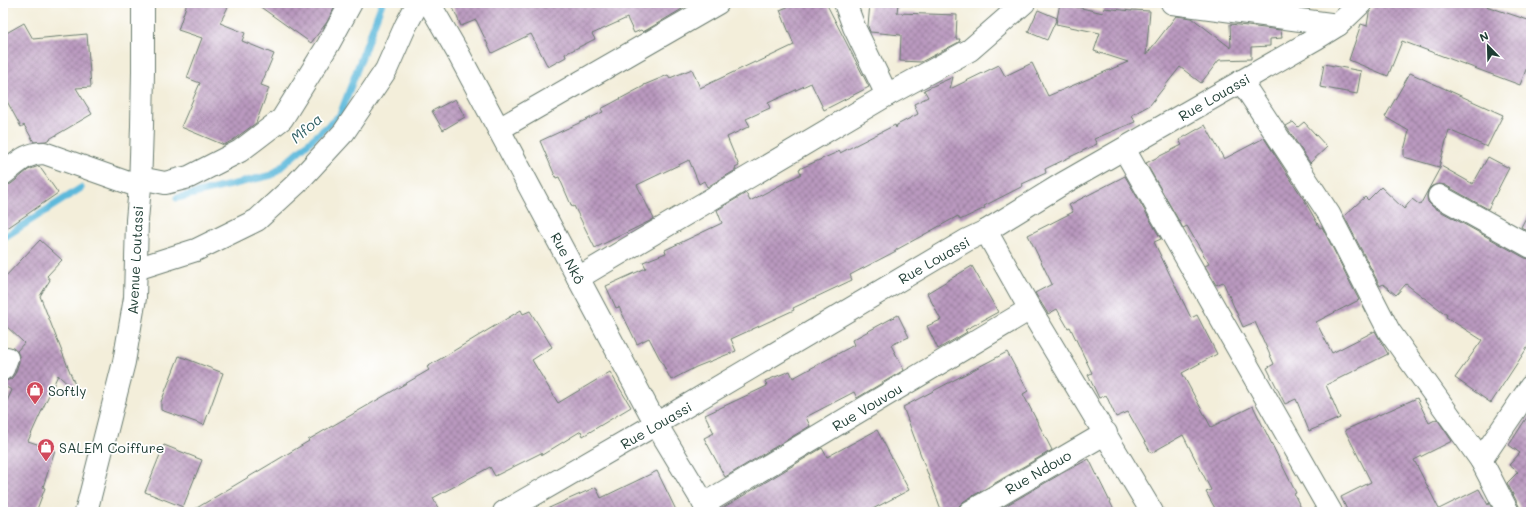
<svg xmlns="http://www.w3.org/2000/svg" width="1534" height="515" font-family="Mali,sans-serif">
	<defs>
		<pattern id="building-cross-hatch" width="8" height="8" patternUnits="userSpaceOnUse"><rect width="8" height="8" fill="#ba99bf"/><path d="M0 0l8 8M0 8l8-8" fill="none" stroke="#977e9c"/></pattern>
	</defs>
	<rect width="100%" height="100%" fill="#fff"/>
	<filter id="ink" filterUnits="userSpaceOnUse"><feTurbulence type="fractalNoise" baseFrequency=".025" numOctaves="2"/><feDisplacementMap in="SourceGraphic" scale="8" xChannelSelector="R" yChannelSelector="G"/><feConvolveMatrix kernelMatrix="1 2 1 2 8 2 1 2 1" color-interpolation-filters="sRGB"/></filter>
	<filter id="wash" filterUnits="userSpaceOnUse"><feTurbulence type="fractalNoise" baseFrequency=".012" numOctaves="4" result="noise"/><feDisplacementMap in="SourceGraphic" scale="16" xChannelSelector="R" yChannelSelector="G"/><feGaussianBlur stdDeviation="0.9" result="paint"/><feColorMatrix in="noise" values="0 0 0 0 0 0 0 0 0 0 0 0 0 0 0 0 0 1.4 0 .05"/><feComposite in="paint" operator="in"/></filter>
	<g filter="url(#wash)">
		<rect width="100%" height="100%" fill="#f3eeda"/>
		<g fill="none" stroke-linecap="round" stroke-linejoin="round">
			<g stroke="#5db9db" stroke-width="7">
				<path d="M 177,198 L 272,175 L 340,115 L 382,3"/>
				<path d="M 3,238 L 81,188"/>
			</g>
		</g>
		<g id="blocks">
			<g fill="url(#building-cross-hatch)">
				<path d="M 187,3 L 230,3 L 220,23 L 245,33 L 242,41 L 274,54 L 261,85 L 269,88 L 256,123 L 233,140 L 224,145 L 181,127 L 200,83 L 187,78 L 202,38 L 178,30 Z"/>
				<path d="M 255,3 L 337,3 L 327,22 L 311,43 Z"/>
				<path d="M 451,3 L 678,3 L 682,9 L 643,32 L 641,30 L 634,33 L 627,18 L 592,34 L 595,39 L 565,54 L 566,57 L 548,67 L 531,34 L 492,53 L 476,20 L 461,26 Z"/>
				<path d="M 797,3 L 826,3 L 869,87 L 824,110 L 811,83 L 768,103 L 770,108 L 746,119 L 750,126 L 727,137 L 739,166 L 735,168 L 736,170 L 707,187 L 704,181 L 699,184 L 689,160 L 637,185 L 654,219 L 595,248 L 574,206 L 572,207 L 559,177 L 556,178 L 540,141 L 603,112 L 601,109 L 644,86 L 644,85 L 668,75 L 670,78 L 692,69 L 700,88 L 755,62 L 756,63 L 794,45 L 780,10 Z"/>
				<path d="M 870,3 L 898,3 L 897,13 L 957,15 L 956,39 L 960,39 L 959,42 L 921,62 L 900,61 L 901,35 L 870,32 L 868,26 Z"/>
				<path d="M 1060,3 L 1103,13 L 1104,8 L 1132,11 L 1132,10 L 1150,11 L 1146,55 L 1176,16 L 1192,18 L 1231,48 L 1230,24 L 1281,30 L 1282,38 L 1270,39 L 1270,46 L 1251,47 L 1251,59 L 1219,60 L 1201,83 L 1180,67 L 1150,105 L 1132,115 L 1135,122 L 1094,139 L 1097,144 L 1045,169 L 1046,173 L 1022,184 L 1023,186 L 984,206 L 985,208 L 960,220 L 958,216 L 896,250 L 896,251 L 850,275 L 852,280 L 793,308 L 794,310 L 731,339 L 736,351 L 696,367 L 671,380 L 649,338 L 637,344 L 619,307 L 616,308 L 606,286 L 646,268 L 643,262 L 666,253 L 665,250 L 722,223 L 717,210 L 746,193 L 750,201 L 801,174 L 799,169 L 840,151 L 840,153 L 895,125 L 896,128 L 897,125 L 918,114 L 914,104 L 928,97 L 924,90 L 953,77 L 950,89 L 999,65 L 1005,76 L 1032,63 L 1048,96 L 1128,62 L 1094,51 L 1100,33 L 1056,24 Z"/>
				<path d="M 1373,3 L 1477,3 L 1531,21 L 1531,57 L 1520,85 L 1402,41 L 1388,76 L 1349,60 L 1361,24 L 1367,26 L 1369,13 L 1373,7 Z"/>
				<path d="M 1038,10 L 1057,18 L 1047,40 L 1028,32 Z"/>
				<path d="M 24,23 L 33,39 L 87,34 L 91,87 L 76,88 L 92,114 L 46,141 L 34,142 L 24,125 L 21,127 L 3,94 L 3,35 Z"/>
				<path d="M 1324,64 L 1361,71 L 1357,94 L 1320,87 Z"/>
				<path d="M 1410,73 L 1503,115 L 1487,147 L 1449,130 L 1439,167 L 1404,157 L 1404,150 L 1409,131 L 1385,117 Z"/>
				<path d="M 455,99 L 465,117 L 443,130 L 432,111 Z"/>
				<path d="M 1293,122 L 1298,127 L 1304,122 L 1327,147 L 1310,163 L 1286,126 Z"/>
				<path d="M 1205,125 L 1224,159 L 1264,138 L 1306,203 L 1320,228 L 1322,227 L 1359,300 L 1316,322 L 1332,353 L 1375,331 L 1388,354 L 1326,385 L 1340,418 L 1309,431 L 1296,399 L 1285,404 L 1267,368 L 1274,364 L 1255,322 L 1243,327 L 1223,282 L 1216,285 L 1205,266 L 1209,264 L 1187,226 L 1183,228 L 1146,163 L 1182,145 L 1179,140 Z"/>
				<path d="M 1488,157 L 1509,168 L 1488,209 L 1445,185 L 1439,184 L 1432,186 L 1428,190 L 1427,196 L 1428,202 L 1433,207 L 1525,258 L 1531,259 L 1531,342 L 1491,403 L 1455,378 L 1482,340 L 1446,317 L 1447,315 L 1406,284 L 1396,295 L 1383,284 L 1380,286 L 1344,216 L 1365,197 L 1368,200 L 1381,187 L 1404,209 L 1412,199 L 1420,205 L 1441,166 L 1473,184 Z"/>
				<path d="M 39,166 L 58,193 L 3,231 L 3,186 L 11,184 L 28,170 Z"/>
				<path d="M 1125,176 L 1161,239 L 1154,242 L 1191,318 L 1197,315 L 1217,354 L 1182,373 L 1211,427 L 1253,406 L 1296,493 L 1294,494 L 1303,512 L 1217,512 L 1206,492 L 1211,490 L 1183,435 L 1151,453 L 1128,412 L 1116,417 L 1106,395 L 1099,398 L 1088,375 L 1092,373 L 1070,327 L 1068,328 L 1057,309 L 1048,314 L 1035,293 L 1052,284 L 1028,235 L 1073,212 L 1069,205 Z"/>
				<path d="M 1531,208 L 1531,233 L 1521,227 Z"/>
				<path d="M 40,240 L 62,260 L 47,276 L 50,280 L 40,296 L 79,395 L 58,375 L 28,441 L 55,450 L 43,487 L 45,488 L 36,512 L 3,512 L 3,410 L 12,390 L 3,386 L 3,382 L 11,379 L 15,374 L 19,362 L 19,356 L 17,351 L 24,343 L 3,323 L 3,279 Z"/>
				<path d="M 972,266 L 998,312 L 965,330 L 967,332 L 938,349 L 927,326 L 941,320 L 927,293 Z"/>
				<path d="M 521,310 L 523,314 L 530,311 L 552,347 L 532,360 L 558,403 L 610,372 L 631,407 L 583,436 L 581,431 L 542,455 L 541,453 L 495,476 L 490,467 L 433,498 L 440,512 L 190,512 L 309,441 L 308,440 L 429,370 L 427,367 Z"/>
				<path d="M 898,315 L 909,337 L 891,345 L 904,370 L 857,398 L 854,392 L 806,417 L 810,426 L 725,477 L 704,438 L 714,433 L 705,415 L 767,386 L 765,381 L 790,371 L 793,378 L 854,345 L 852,340 Z"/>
				<path d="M 1007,352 L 1028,391 L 1023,394 L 1052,450 L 964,501 L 959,506 L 958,512 L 942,512 L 903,407 Z"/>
				<path d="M 179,356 L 223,373 L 204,425 L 161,410 L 161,402 Z"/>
				<path d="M 1417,398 L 1429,423 L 1437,419 L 1452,441 L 1414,460 L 1439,509 L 1479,489 L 1488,505 L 1489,503 L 1494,512 L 1348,512 L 1341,497 L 1371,482 L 1345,430 Z"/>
				<path d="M 1531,411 L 1531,512 L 1520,512 L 1519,506 L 1507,483 L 1518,472 L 1509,465 L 1520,453 L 1509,445 Z"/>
				<path d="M 877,430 L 909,490 L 867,512 L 721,512 L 721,509 L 822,448 L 827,457 Z"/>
				<path d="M 164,445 L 202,460 L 183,507 L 145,492 Z"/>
				<path d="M 1089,459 L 1115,512 L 995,512 L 1064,472 Z"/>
				<path d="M 657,471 L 677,512 L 540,512 L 596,487 L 601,498 Z"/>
			</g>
		</g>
	</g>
	<g filter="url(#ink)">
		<use href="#blocks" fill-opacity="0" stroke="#697b6e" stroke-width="1"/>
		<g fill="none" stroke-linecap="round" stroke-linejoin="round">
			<g stroke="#697b6e" stroke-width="24">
				<g id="minor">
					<path d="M 429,3 L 458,53 L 656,424 L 709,512"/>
					<path d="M 845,3 L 854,27 L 887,95"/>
					<path d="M 1172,3 L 1338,25"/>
					<path d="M 1241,81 L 1329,214 L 1389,331 L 1481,460 L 1508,512"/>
					<path d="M 499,129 L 718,3"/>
					<path d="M 1124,149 L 1331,512"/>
					<path d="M 3,174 C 17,164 25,153 44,153 L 140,187"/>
					<path d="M 140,178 L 165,183 L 189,177 L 240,151 L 282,119 L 328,45 L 351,3"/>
					<path d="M 1439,196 L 1531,247"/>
					<path d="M 986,231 L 1030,309 L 1152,512"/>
					<path d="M 136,269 L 196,250 L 257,220 L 296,184 L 344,132 L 386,70 L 406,25 L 418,3"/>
					<path d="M 578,278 L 887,95 L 970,50 L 1024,3"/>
					<path d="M 3,369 L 7,358"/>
					<path d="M 1481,460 L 1531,386"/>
					<path d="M 704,504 L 1030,309"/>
					<path d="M 504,512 L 656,424 L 967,240 L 986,231 L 1062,184 L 1317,38 L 1338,25 L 1361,3"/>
					<path d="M 970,512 L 1106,433"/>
				</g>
			</g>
			<g stroke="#697b6e" stroke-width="24">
				<path id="major" d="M 86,512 L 124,362 L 135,298 L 137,220 L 140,187 L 142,126 L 143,71 L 143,3"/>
			</g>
			<use href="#minor" stroke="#fff" stroke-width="22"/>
			<use href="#major" stroke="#fff" stroke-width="22"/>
		</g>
	</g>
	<defs>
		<g id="shop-pin" transform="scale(0.9)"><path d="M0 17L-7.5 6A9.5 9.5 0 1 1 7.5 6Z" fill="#d1495b" stroke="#fff"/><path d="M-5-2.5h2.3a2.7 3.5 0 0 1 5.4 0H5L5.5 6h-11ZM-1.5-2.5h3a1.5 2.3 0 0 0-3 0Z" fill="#fff"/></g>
	</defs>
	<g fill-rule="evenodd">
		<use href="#shop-pin" x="35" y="390"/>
		<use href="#shop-pin" x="46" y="447"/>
	</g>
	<g text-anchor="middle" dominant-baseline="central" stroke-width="3.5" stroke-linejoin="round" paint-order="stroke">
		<g font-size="14" fill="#1f3d34" stroke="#fff">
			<text transform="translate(1214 97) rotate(-30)">Rue Louassi</text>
			<text transform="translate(568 258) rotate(62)">Rue Nkô</text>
			<text transform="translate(135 260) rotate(-87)">Avenue Loutassi</text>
			<text transform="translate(934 260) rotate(-30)">Rue Louassi</text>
			<text transform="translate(867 407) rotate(-31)">Rue Vouvou</text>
			<text transform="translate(656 425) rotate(-30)">Rue Louassi</text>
			<text transform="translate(1038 472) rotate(-30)">Rue Ndouo</text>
		</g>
		<g font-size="14" fill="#1f3d34" stroke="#fff" text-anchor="start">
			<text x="48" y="390">Softly</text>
			<text x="59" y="447">SALEM Coiffure</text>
		</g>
		<g font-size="15" font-style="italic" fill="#326266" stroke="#fff">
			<text transform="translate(306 128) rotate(-41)">Mfoa</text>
		</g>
	</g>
	<rect width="1534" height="515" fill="none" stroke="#fff" stroke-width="16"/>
	<g transform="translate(1488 46) rotate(337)" stroke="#ffffff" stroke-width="3" paint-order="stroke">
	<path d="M0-3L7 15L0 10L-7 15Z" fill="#1f3d34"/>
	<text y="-6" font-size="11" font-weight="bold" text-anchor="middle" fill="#1f3d34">N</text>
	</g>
</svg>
